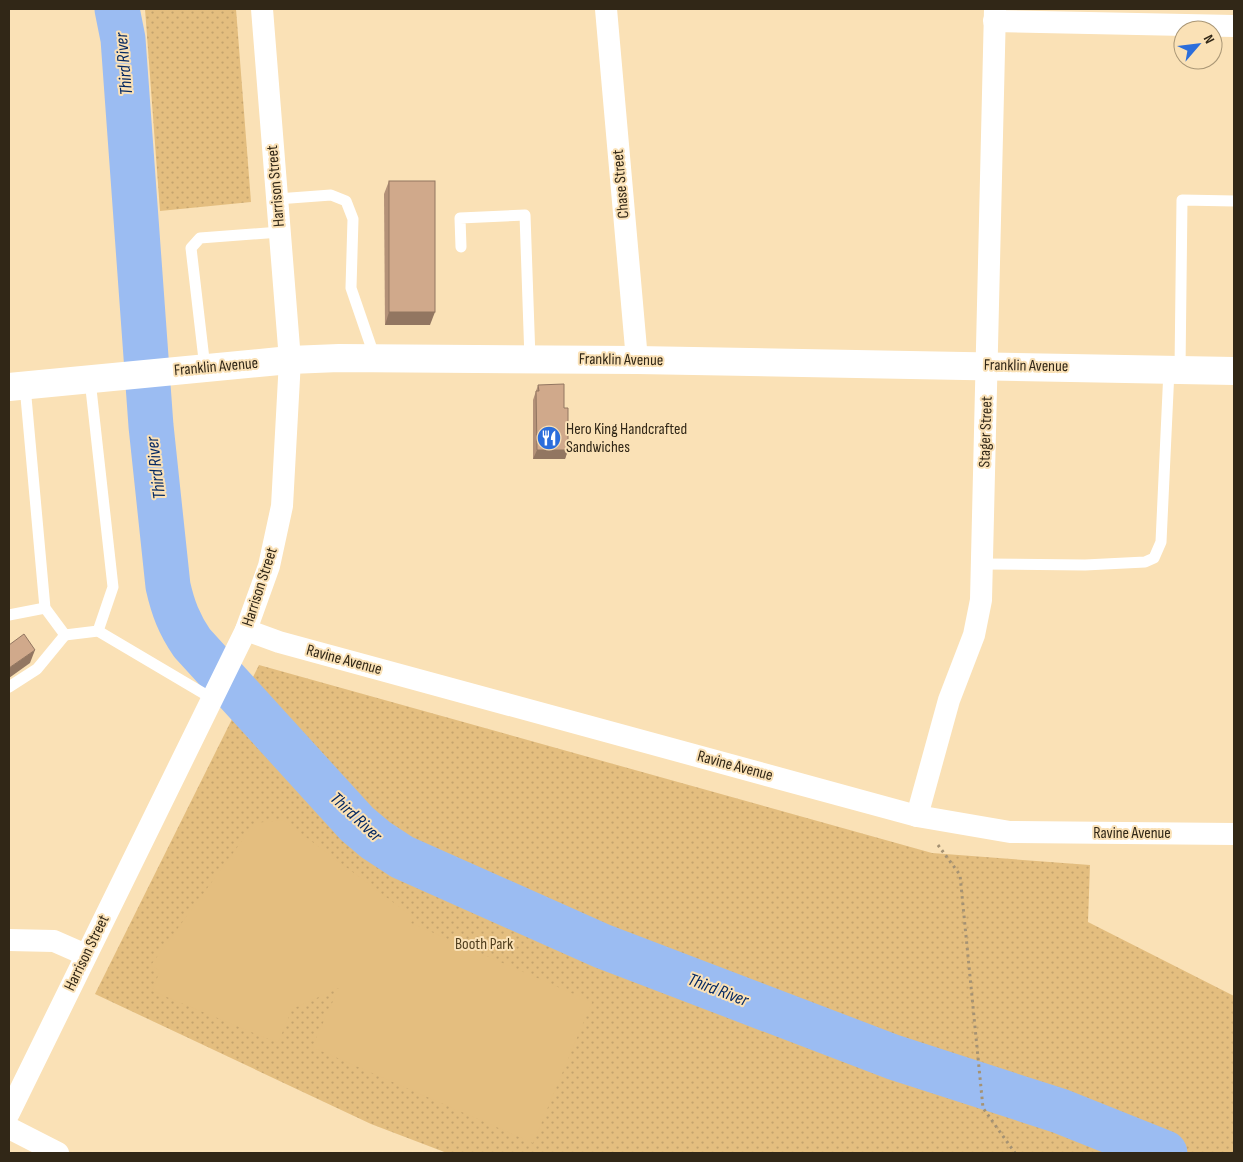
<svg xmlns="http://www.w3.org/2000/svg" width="1243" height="1162" font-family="'Sofia Sans Condensed',sans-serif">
	<defs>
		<pattern id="park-dots" width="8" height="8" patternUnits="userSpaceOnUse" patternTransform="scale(1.25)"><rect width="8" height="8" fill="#e4be7f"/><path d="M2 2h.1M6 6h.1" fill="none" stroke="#c4a36d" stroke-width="1.8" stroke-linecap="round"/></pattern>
	</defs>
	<rect width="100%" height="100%" fill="#fae1b6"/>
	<g fill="url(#park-dots)">
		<path d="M 145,9 L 236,9 L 251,202 L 160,211 Z"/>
		<path d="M 259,665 L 932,853 L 1090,865 L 1088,922 L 1234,996 L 1234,1153 L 447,1153 L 371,1124 L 95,994 Z"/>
	</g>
	<path fill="#e4be7f" d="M 283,820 L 414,918 L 411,923 L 592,1002 L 533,1143 L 312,1047 L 339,988 L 292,1009 L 278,1043 L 152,991 L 160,971 L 151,965 L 255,823 Z"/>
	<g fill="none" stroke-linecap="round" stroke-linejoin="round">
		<path stroke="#9bbcf2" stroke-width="45" d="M 117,9 L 123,39 L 151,426 L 168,586 C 173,608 179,624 192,643 L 357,824 L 376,840 L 402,857 L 602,946 L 893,1057 L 1060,1111 L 1165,1153"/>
		<path stroke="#a59273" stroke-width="3" stroke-dasharray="2.5 4" stroke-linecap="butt" d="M 938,845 L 960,875 L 983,1108 L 1015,1153"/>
		<g stroke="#fff" stroke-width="11">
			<path d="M 277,199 L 331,195 L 346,201 L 353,219 L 351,288 L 375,358"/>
			<path d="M 461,247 L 460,218 L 525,215 L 530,359"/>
			<path d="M 205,368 L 191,248 L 200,238 L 280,232"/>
			<path d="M 1180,370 L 1182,200 L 1234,201"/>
			<path d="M 90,380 L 113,587 L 98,631"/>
			<path d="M 25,386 L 45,608 L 65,635 L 98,631 L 213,699"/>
			<path d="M 982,564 L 1085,565 L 1145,562 L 1154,558 L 1161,542 L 1169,370"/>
			<path d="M 9,615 L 45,608"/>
			<path d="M 9,687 L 37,669 L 65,635"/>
		</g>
		<g stroke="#fff" stroke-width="22">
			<path d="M 606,9 L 637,360"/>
			<path d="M 994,21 L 1234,26"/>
			<path d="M 246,630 L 279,642 L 917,816 L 1010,832 L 1234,834"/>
			<path d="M 917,816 L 949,700 L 974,635 L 981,600 L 995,9"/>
			<path d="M 9,940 L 54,941 L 86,955"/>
			<path d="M 9,1113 L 246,630 L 269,566 L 282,506 L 290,360 L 262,9"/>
			<path d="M 9,1128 L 58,1153"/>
		</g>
		<path stroke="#fff" stroke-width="28" d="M 9,387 L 290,360 L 339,358 L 637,360 L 1234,371"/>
	</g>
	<g fill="#b39178">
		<path d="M 389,181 L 430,325 L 385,325 L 384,194 Z"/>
		<path d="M 538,385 L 564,408 L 568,450 L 565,459 L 533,459 L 533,400 Z"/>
	</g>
	<g fill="#927661">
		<path d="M 389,312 L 435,312 L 430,325 L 385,325 Z"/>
		<path d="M 537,450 L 568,450 L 565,459 L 533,459 Z"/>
		<path d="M 35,650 L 30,663 L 9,678 L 9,668 Z"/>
	</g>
	<g fill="#d0a98b" stroke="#927661">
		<rect x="389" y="181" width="46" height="131"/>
		<path d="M 564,384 L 564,408 L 568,408 L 568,450 L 537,450 L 536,391 L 539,391 L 538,385 Z"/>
		<path d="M 24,634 L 35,650 L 9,668 L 9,645 Z"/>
	</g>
	<defs>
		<g id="restaurant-disc" transform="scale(1.25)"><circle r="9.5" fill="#2c6edb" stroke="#fae1b6"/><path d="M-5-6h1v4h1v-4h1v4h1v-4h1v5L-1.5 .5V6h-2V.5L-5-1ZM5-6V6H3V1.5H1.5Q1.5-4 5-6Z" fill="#fff"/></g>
	</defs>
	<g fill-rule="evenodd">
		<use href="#restaurant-disc" x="549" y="438"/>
	</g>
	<g text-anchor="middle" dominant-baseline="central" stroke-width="4" stroke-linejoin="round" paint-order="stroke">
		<g font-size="16" fill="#312717" stroke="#fae1b6">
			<text transform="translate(621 184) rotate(-95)">Chase Street</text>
			<text transform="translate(276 186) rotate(-95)">Harrison Street</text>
			<text transform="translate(621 360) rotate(1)">Franklin Avenue</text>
			<text transform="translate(1026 366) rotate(1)">Franklin Avenue</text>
			<text transform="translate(216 367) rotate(-5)">Franklin Avenue</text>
			<text transform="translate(986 432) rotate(-88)">Stager Street</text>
			<text transform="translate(260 587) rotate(-72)">Harrison Street</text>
			<text transform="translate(344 660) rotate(15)">Ravine Avenue</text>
			<text transform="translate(735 766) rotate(15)">Ravine Avenue</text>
			<text x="1132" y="833">Ravine Avenue</text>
			<text transform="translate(87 953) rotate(-64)">Harrison Street</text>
		</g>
		<g font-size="16" fill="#312717" stroke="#fae1b6" text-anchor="start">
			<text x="566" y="429">Hero King Handcrafted<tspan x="566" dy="18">Sandwiches</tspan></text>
		</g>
		<g font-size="16" fill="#4f3d1c" stroke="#fae1b6">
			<text x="484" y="944">Booth Park</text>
		</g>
		<g font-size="18" font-style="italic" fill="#052962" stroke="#fae1b6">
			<text transform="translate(124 64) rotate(-95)">Third River</text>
			<text transform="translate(156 468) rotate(-97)">Third River</text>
			<text transform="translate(356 817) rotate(43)">Third River</text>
			<text transform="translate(718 990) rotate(21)">Third River</text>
		</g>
	</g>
	<rect width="1243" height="1162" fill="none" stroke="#312717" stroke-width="20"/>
	<g transform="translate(1198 45) rotate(62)"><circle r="24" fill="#fae1b6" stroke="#aa9776"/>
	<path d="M0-4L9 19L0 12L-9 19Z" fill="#2c6edb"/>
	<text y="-8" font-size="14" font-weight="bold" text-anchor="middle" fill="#312717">N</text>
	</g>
</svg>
